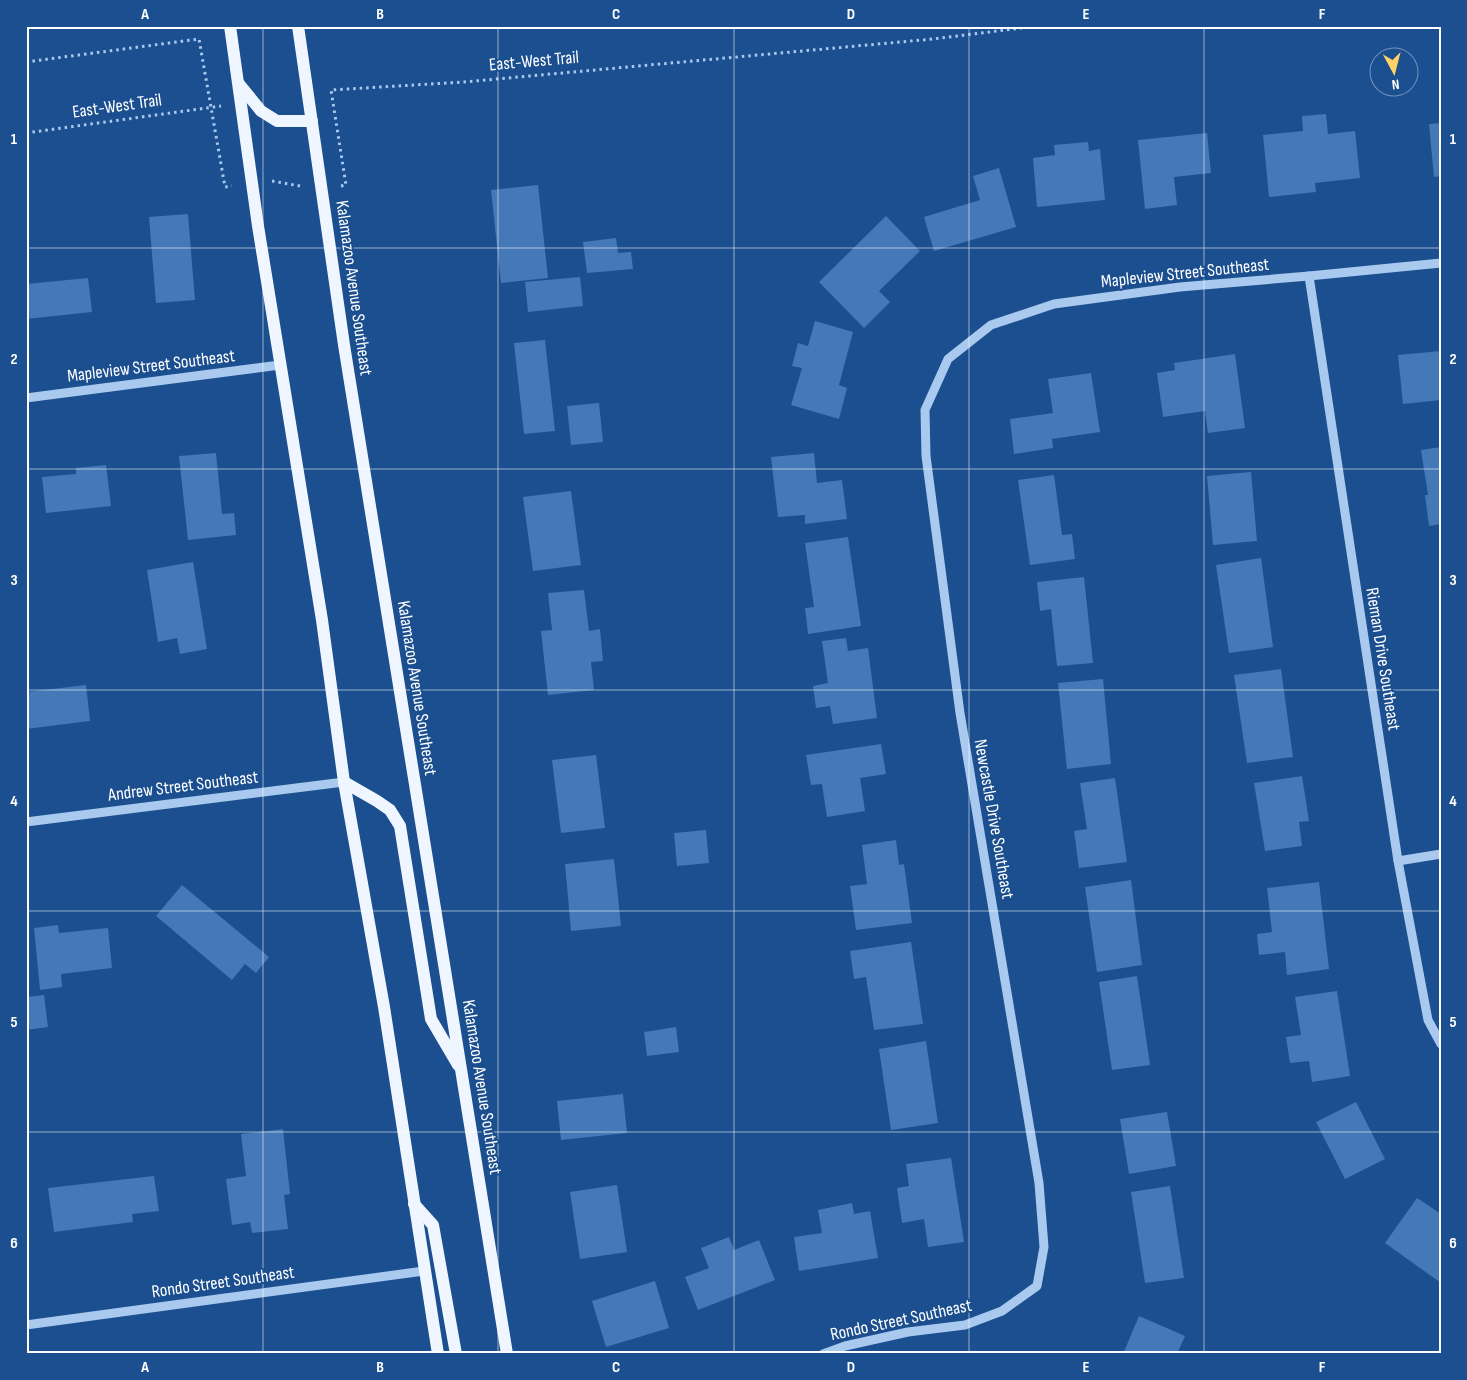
<svg xmlns="http://www.w3.org/2000/svg" width="1467" height="1380" font-family="'Sofia Sans Condensed',sans-serif">
	<rect width="100%" height="100%" fill="#1b4f8f"/>
	<g fill="#4478b7">
		<path d="M 1326,114 L 1328,134 L 1355,131 L 1360,178 L 1315,183 L 1316,192 L 1269,197 L 1263,135 L 1303,131 L 1302,116 Z"/>
		<path d="M 1441,123 L 1441,176 L 1434,177 L 1429,124 Z"/>
		<path d="M 1207,133 L 1211,173 L 1174,177 L 1177,205 L 1145,209 L 1138,140 Z"/>
		<path d="M 1088,142 L 1089,151 L 1100,149 L 1105,200 L 1037,207 L 1033,158 L 1055,155 L 1054,145 Z"/>
		<path d="M 999,168 L 1016,227 L 934,251 L 924,217 L 980,200 L 973,176 Z"/>
		<path d="M 538,185 L 548,278 L 501,283 L 491,190 Z"/>
		<path d="M 188,214 L 195,300 L 156,303 L 149,217 Z"/>
		<path d="M 886,216 L 920,251 L 879,291 L 890,302 L 864,328 L 819,282 Z"/>
		<path d="M 616,238 L 618,253 L 631,252 L 633,269 L 587,273 L 583,242 Z"/>
		<path d="M 580,277 L 583,306 L 528,312 L 525,282 Z"/>
		<path d="M 88,278 L 92,312 L 26,319 L 26,284 Z"/>
		<path d="M 815,321 L 853,332 L 839,385 L 847,388 L 839,419 L 791,405 L 802,368 L 792,366 L 798,343 L 808,346 Z"/>
		<path d="M 545,340 L 555,431 L 524,434 L 514,343 Z"/>
		<path d="M 1441,351 L 1441,400 L 1403,404 L 1398,355 Z"/>
		<path d="M 1235,354 L 1245,428 L 1208,433 L 1205,411 L 1163,417 L 1157,373 L 1175,370 L 1174,363 Z"/>
		<path d="M 1091,373 L 1100,432 L 1052,439 L 1053,448 L 1014,454 L 1010,419 L 1053,413 L 1048,379 Z"/>
		<path d="M 599,403 L 603,442 L 571,445 L 567,406 Z"/>
		<path d="M 1441,447 L 1441,524 L 1429,526 L 1425,495 L 1428,495 L 1421,450 Z"/>
		<path d="M 216,453 L 222,514 L 234,513 L 236,535 L 188,540 L 179,456 Z"/>
		<path d="M 814,453 L 817,483 L 842,480 L 847,519 L 805,524 L 805,515 L 778,517 L 771,457 Z"/>
		<path d="M 106,465 L 111,506 L 46,513 L 42,477 L 76,474 L 76,468 Z"/>
		<path d="M 1251,472 L 1257,541 L 1213,545 L 1207,476 Z"/>
		<path d="M 1054,475 L 1062,535 L 1072,534 L 1075,559 L 1030,565 L 1018,480 Z"/>
		<path d="M 571,491 L 581,565 L 533,571 L 523,497 Z"/>
		<path d="M 848,537 L 861,626 L 808,634 L 805,608 L 814,607 L 805,543 Z"/>
		<path d="M 1261,558 L 1273,647 L 1229,653 L 1216,565 Z"/>
		<path d="M 193,562 L 207,649 L 180,654 L 177,638 L 158,642 L 147,570 Z"/>
		<path d="M 1084,577 L 1093,663 L 1057,666 L 1051,609 L 1040,611 L 1037,582 Z"/>
		<path d="M 584,590 L 589,631 L 600,629 L 603,661 L 591,662 L 594,690 L 548,695 L 541,631 L 552,630 L 548,593 Z"/>
		<path d="M 846,638 L 848,651 L 868,648 L 877,718 L 833,724 L 830,706 L 816,708 L 813,686 L 828,683 L 822,641 Z"/>
		<path d="M 1281,669 L 1293,757 L 1247,763 L 1234,675 Z"/>
		<path d="M 1103,679 L 1111,764 L 1067,769 L 1058,683 Z"/>
		<path d="M 86,685 L 90,721 L 26,729 L 26,692 Z"/>
		<path d="M 881,744 L 886,774 L 860,778 L 865,811 L 827,817 L 822,784 L 811,785 L 806,755 Z"/>
		<path d="M 596,755 L 605,828 L 561,833 L 552,760 Z"/>
		<path d="M 1302,776 L 1309,821 L 1299,822 L 1302,846 L 1265,851 L 1254,783 Z"/>
		<path d="M 1115,778 L 1127,862 L 1079,868 L 1074,831 L 1087,829 L 1080,783 Z"/>
		<path d="M 706,830 L 709,863 L 677,866 L 674,833 Z"/>
		<path d="M 896,840 L 899,865 L 904,864 L 912,923 L 856,930 L 850,886 L 867,884 L 862,845 Z"/>
		<path d="M 614,859 L 621,926 L 571,931 L 565,864 Z"/>
		<path d="M 1131,880 L 1142,965 L 1097,972 L 1085,887 Z"/>
		<path d="M 1319,882 L 1329,969 L 1287,975 L 1285,952 L 1259,955 L 1257,934 L 1272,932 L 1267,888 Z"/>
		<path d="M 182,885 L 269,957 L 256,973 L 245,964 L 232,980 L 156,916 Z"/>
		<path d="M 58,925 L 59,933 L 108,928 L 112,968 L 61,974 L 62,987 L 40,990 L 34,928 Z"/>
		<path d="M 911,942 L 923,1024 L 874,1030 L 866,977 L 854,979 L 850,951 Z"/>
		<path d="M 1137,976 L 1150,1065 L 1112,1070 L 1099,982 Z"/>
		<path d="M 1337,991 L 1350,1076 L 1312,1082 L 1309,1061 L 1290,1063 L 1286,1037 L 1301,1035 L 1295,997 Z"/>
		<path d="M 44,995 L 48,1027 L 26,1030 L 26,997 Z"/>
		<path d="M 676,1027 L 679,1052 L 647,1056 L 644,1032 Z"/>
		<path d="M 926,1041 L 938,1123 L 891,1130 L 879,1049 Z"/>
		<path d="M 623,1094 L 627,1133 L 561,1140 L 557,1101 Z"/>
		<path d="M 1356,1102 L 1385,1159 L 1345,1179 L 1316,1122 Z"/>
		<path d="M 1167,1112 L 1176,1166 L 1129,1174 L 1120,1119 Z"/>
		<path d="M 283,1129 L 290,1194 L 284,1195 L 288,1229 L 252,1233 L 250,1222 L 232,1225 L 226,1179 L 246,1176 L 241,1134 Z"/>
		<path d="M 951,1158 L 964,1242 L 928,1247 L 924,1219 L 902,1223 L 897,1188 L 909,1186 L 906,1164 Z"/>
		<path d="M 154,1176 L 159,1211 L 132,1214 L 133,1222 L 54,1232 L 48,1188 Z"/>
		<path d="M 617,1185 L 627,1252 L 580,1259 L 570,1192 Z"/>
		<path d="M 1170,1186 L 1184,1278 L 1145,1283 L 1131,1192 Z"/>
		<path d="M 1417,1198 L 1441,1214 L 1441,1283 L 1385,1243 Z"/>
		<path d="M 852,1203 L 854,1214 L 870,1211 L 878,1258 L 799,1271 L 794,1237 L 822,1233 L 818,1210 Z"/>
		<path d="M 729,1237 L 734,1250 L 759,1240 L 775,1280 L 698,1310 L 685,1277 L 709,1268 L 701,1248 Z"/>
		<path d="M 655,1281 L 669,1328 L 606,1347 L 592,1301 Z"/>
		<path d="M 1139,1316 L 1185,1336 L 1177,1354 L 1123,1354 Z"/>
	</g>
	<g fill="none" stroke-linecap="round" stroke-linejoin="round">
		<g stroke="#a9c9ee" stroke-width="3" stroke-dasharray="2.5 4" stroke-linecap="butt">
			<path d="M 26,62 L 199,39 L 225,187 L 232,186"/>
			<path d="M 26,133 L 221,106"/>
			<path d="M 272,181 L 300,186"/>
			<path d="M 341,186 L 346,185 L 331,90 L 464,82 L 933,39 L 1037,26"/>
		</g>
		<g stroke="#a9c9ee" stroke-width="9">
			<path d="M 1309,276 L 1398,861 L 1428,1020 L 1441,1044"/>
			<path d="M 26,398 L 280,365"/>
			<path d="M 26,822 L 344,782"/>
			<path d="M 1398,861 L 1441,854"/>
			<path d="M 26,1325 L 424,1271"/>
			<path d="M 823,1354 L 845,1346 L 908,1332 L 965,1325 L 1002,1311 L 1037,1286 L 1044,1247 L 1039,1183 L 960,713 L 926,456 L 925,410 L 948,359 L 991,325 L 1054,304 L 1180,287 L 1309,276 L 1441,263"/>
		</g>
		<g stroke="#f0f6ff" stroke-width="12">
			<path d="M 230,26 L 258,226 L 322,620 L 344,782 L 384,1007 L 438,1354"/>
			<path d="M 298,26 L 344,345 L 507,1354"/>
			<path d="M 239,84 L 261,111 L 277,121 L 312,121"/>
			<path d="M 344,782 L 377,801 L 390,810 L 400,826 L 431,1019 L 458,1065"/>
			<path d="M 414,1204 L 433,1225 L 456,1354"/>
		</g>
	</g>
	<path fill="none" stroke="#fff" stroke-width="1" stroke-opacity="0.55" d="M 263,26 L 263,1354M 498,26 L 498,1354M 734,26 L 734,1354M 969,26 L 969,1354M 1204,26 L 1204,1354M 26,248 L 1441,248M 26,469 L 1441,469M 26,690 L 1441,690M 26,911 L 1441,911M 26,1132 L 1441,1132"/>
	<g text-anchor="middle" dominant-baseline="central" stroke-width="4" stroke-linejoin="round" paint-order="stroke">
		<g font-size="18" fill="#fff" stroke="#1b4f8f">
			<text transform="translate(534 61) rotate(-5)">East-West Trail</text>
			<text transform="translate(117 106) rotate(-8)">East-West Trail</text>
			<text transform="translate(1185 273) rotate(-6)">Mapleview Street Southeast</text>
			<text transform="translate(354 288) rotate(82)">Kalamazoo Avenue Southeast</text>
			<text transform="translate(151 366) rotate(-7)">Mapleview Street Southeast</text>
			<text transform="translate(1383 659) rotate(81)">Rieman Drive Southeast</text>
			<text transform="translate(417 688) rotate(81)">Kalamazoo Avenue Southeast</text>
			<text transform="translate(183 786) rotate(-7)">Andrew Street Southeast</text>
			<text transform="translate(994 819) rotate(80)">Newcastle Drive Southeast</text>
			<text transform="translate(482 1087) rotate(81)">Kalamazoo Avenue Southeast</text>
			<text transform="translate(223 1282) rotate(-8)">Rondo Street Southeast</text>
			<text transform="translate(901 1320) rotate(-12)">Rondo Street Southeast</text>
		</g>
	</g>
	<rect width="1467" height="1380" fill="none" stroke="#1b4f8f" stroke-width="55"/>
	<g transform="translate(1394 72) rotate(173)"><circle r="24" fill="#1b4f8f" stroke="#7695bc"/>
	<path d="M0-4L9 19L0 12L-9 19Z" fill="#ffd166"/>
	<text y="-8" font-size="14" font-weight="bold" text-anchor="middle" fill="#ffffff">N</text>
	</g>
	<rect x="28" y="28" width="1412" height="1324" fill="none" stroke="#fff" stroke-width="2"/>
	<g font-size="16" text-anchor="middle" font-weight="bold" fill="#fff">
		<text x="145" y="19">A</text>
		<text x="380" y="19">B</text>
		<text x="616" y="19">C</text>
		<text x="851" y="19">D</text>
		<text x="1086" y="19">E</text>
		<text x="1322" y="19">F</text>
		<text x="14" y="144">1</text>
		<text x="1453" y="144">1</text>
		<text x="14" y="364">2</text>
		<text x="1453" y="364">2</text>
		<text x="14" y="585">3</text>
		<text x="1453" y="585">3</text>
		<text x="14" y="806">4</text>
		<text x="1453" y="806">4</text>
		<text x="14" y="1027">5</text>
		<text x="1453" y="1027">5</text>
		<text x="14" y="1248">6</text>
		<text x="1453" y="1248">6</text>
		<text x="145" y="1372">A</text>
		<text x="380" y="1372">B</text>
		<text x="616" y="1372">C</text>
		<text x="851" y="1372">D</text>
		<text x="1086" y="1372">E</text>
		<text x="1322" y="1372">F</text>
	</g>
</svg>
